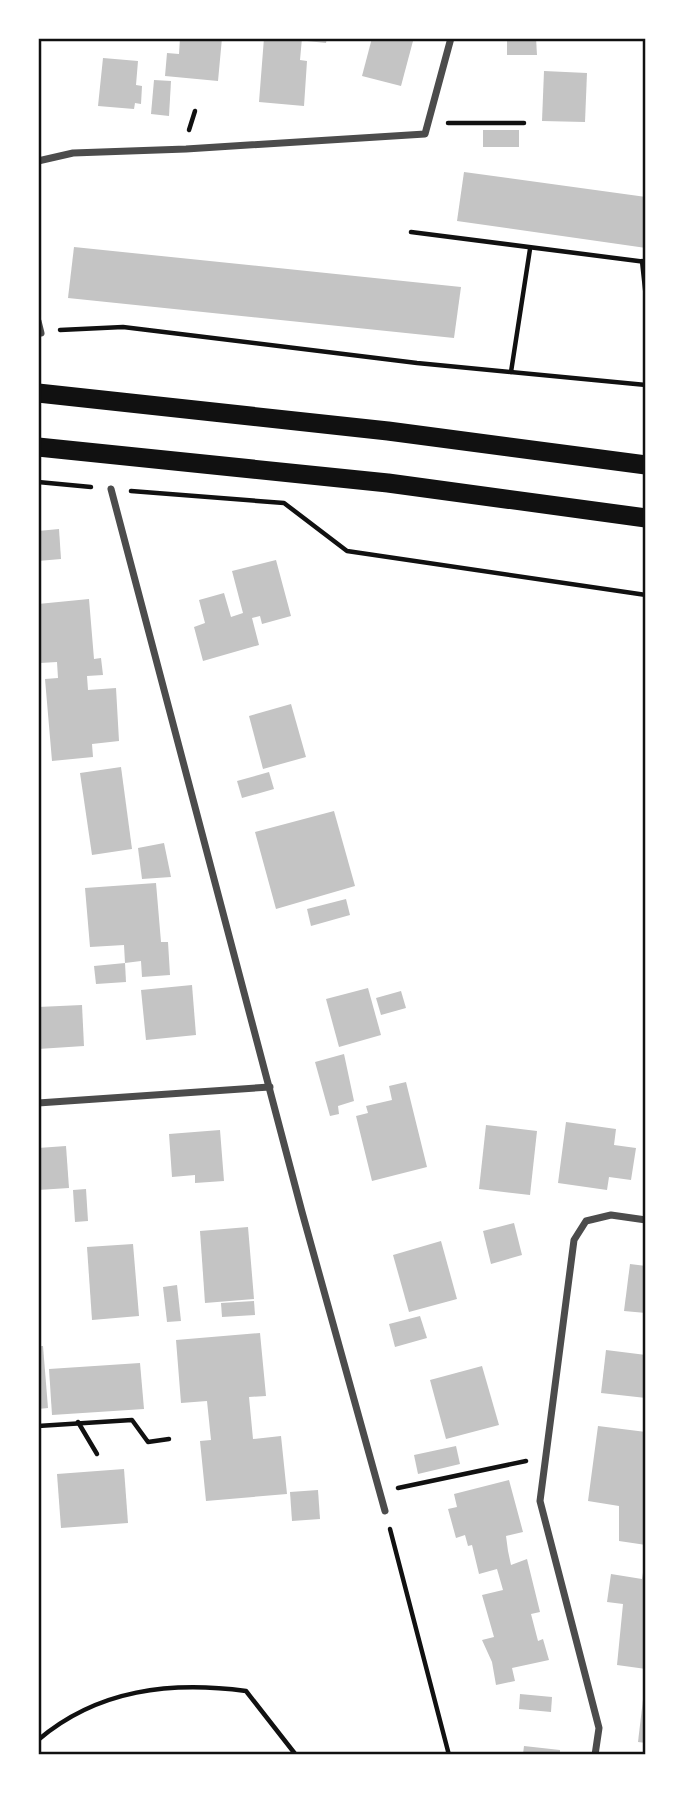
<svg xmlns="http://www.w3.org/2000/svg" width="684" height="1793" font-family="Rubik,sans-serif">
	<rect width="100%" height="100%" fill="#fff"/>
	<g fill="#c4c4c4">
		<path d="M 180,38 L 222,38 L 218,81 L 165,76 L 167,53 L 179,54 Z"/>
		<path d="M 264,38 L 302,38 L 300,60 L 307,61 L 304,106 L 259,102 Z"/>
		<path d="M 307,38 L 327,38 L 326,43 L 307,41 Z"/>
		<path d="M 372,38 L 413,41 L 401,86 L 362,76 Z"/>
		<path d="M 513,38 L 536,38 L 537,55 L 507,55 L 507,40 Z"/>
		<rect x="562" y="38" width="25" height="3"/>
		<path d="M 103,58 L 138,61 L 136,85 L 142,86 L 141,104 L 135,103 L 134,109 L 98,106 Z"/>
		<path d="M 544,71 L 587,73 L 585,122 L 542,121 Z"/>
		<path d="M 154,80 L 171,81 L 169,116 L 151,114 Z"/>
		<rect x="483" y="130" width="36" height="17"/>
		<path d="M 464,172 L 646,197 L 646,248 L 457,221 Z"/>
		<path d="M 74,247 L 461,287 L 454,338 L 68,298 Z"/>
		<path d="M 59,529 L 61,559 L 38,561 L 38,531 Z"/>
		<path d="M 276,560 L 291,616 L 262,624 L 260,616 L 252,618 L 259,645 L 203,661 L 194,627 L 205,623 L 199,600 L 224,593 L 231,617 L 243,613 L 232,571 Z"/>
		<path d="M 89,599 L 94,659 L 101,658 L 103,675 L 87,676 L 88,690 L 116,688 L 119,741 L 92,744 L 93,757 L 52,761 L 45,679 L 58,678 L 57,662 L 40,663 L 38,604 Z"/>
		<path d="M 291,704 L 306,757 L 263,769 L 249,716 Z"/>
		<path d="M 121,767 L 132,849 L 92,855 L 80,773 Z"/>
		<path d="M 269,772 L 274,789 L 242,798 L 237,781 Z"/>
		<path d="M 334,811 L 355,886 L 276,909 L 255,832 Z"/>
		<path d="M 164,843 L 171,877 L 142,879 L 138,848 Z"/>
		<path d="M 156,883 L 161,942 L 168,942 L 170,975 L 142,977 L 141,961 L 125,963 L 124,945 L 90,947 L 85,888 Z"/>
		<path d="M 346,899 L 350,915 L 311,926 L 307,909 Z"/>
		<path d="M 125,963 L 126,982 L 96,984 L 94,966 Z"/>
		<path d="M 192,985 L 196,1035 L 146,1040 L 141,990 Z"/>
		<path d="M 368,988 L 381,1035 L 339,1047 L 326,999 Z"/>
		<path d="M 401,991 L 406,1008 L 381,1015 L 376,998 Z"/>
		<path d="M 82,1005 L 84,1046 L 38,1049 L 38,1007 Z"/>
		<path d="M 344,1054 L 354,1101 L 338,1106 L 339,1114 L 330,1116 L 315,1062 Z"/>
		<path d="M 406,1082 L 427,1167 L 372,1181 L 356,1116 L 368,1113 L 366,1106 L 392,1100 L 389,1086 Z"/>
		<path d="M 566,1122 L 616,1129 L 614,1145 L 636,1148 L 631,1180 L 609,1177 L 607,1190 L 558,1183 Z"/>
		<path d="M 486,1125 L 537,1131 L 530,1195 L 479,1189 Z"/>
		<path d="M 220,1130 L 224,1181 L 195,1183 L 195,1175 L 172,1177 L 169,1134 Z"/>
		<path d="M 66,1146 L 69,1188 L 38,1190 L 38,1148 Z"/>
		<path d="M 86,1189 L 88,1221 L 75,1222 L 73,1190 Z"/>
		<path d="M 514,1223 L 522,1255 L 491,1264 L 483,1231 Z"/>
		<path d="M 248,1227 L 254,1299 L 205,1303 L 200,1231 Z"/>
		<path d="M 441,1241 L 457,1299 L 409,1312 L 393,1255 Z"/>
		<path d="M 133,1244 L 139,1316 L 92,1320 L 87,1247 Z"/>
		<path d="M 630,1264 L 646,1266 L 646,1313 L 624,1311 Z"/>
		<path d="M 177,1285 L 181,1321 L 167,1322 L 163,1287 Z"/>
		<path d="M 254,1301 L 255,1315 L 222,1317 L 221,1303 Z"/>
		<path d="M 420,1316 L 427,1338 L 395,1347 L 389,1324 Z"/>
		<path d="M 260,1333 L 266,1396 L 249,1397 L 253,1439 L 281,1436 L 287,1494 L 206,1501 L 200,1441 L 211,1440 L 207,1401 L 181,1403 L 176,1340 Z"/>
		<path d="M 38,1346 L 43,1346 L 48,1408 L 38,1409 Z"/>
		<path d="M 606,1350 L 646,1355 L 646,1398 L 601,1393 Z"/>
		<path d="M 140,1363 L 144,1409 L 52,1415 L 49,1369 Z"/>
		<path d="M 482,1366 L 499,1425 L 446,1439 L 430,1380 Z"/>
		<path d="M 598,1426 L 646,1432 L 646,1545 L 619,1541 L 619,1506 L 588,1501 Z"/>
		<path d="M 456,1446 L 460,1464 L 418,1474 L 414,1455 Z"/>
		<path d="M 124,1469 L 128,1523 L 61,1528 L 57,1474 Z"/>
		<path d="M 509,1480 L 523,1532 L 506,1536 L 508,1551 L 511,1565 L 527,1559 L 540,1612 L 531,1614 L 538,1641 L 543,1639 L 549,1660 L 512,1668 L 515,1681 L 496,1685 L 492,1662 L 482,1640 L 494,1637 L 482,1595 L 503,1590 L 497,1569 L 479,1574 L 472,1545 L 468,1546 L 465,1535 L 456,1538 L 448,1509 L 457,1507 L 454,1494 Z"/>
		<path d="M 318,1490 L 320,1519 L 292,1521 L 290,1492 Z"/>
		<path d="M 644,1566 L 646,1669 L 617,1665 L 623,1604 L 607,1602 L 611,1574 L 642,1579 Z"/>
		<path d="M 644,1691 L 646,1691 L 646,1743 L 638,1742 Z"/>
		<path d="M 520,1694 L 552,1697 L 551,1712 L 519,1709 Z"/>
		<path d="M 524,1746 L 560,1750 L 560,1754 L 523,1754 Z"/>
	</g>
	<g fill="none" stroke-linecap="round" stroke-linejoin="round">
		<g stroke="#111" stroke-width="4.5">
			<path d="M 448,123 L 524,123"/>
			<path d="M 189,130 L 195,111"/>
			<path d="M 411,232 L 646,262"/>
			<path d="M 642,261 L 646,298"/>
			<path d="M 60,330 L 123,327 L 417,363 L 646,385"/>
			<path d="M 511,372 L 530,249"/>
			<path d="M 38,482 L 91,487"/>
			<path d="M 131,491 L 284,503 L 347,551 L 646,595"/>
			<path d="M 78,1422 L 97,1454"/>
			<path d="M 38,1426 L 132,1420 L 148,1442 L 169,1439"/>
			<path d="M 398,1488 L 526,1461"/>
			<path d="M 390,1529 L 449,1755"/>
			<path d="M 38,1740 C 98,1689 171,1681 246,1691 L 296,1755"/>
		</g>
		<g stroke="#4c4c4c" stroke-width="7">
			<path d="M 38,161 L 73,153 L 186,149 L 425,134 L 451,38"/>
			<path d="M 38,321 L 41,333"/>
			<path d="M 111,489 L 302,1212 L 385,1511"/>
			<path d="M 38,1103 L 270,1087"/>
			<path d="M 595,1755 L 599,1728 L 540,1501 L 574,1240 L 586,1221 L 611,1215 L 646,1220"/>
		</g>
		<g stroke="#111" stroke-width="19">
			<path d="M 38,393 L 388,431 L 646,465"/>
			<path d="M 38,447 L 388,483 L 646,518"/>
		</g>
	</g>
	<rect width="684" height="1793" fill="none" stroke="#ffffff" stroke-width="80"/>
	<rect x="40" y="40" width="604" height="1713" fill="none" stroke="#111" stroke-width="2.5"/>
</svg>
